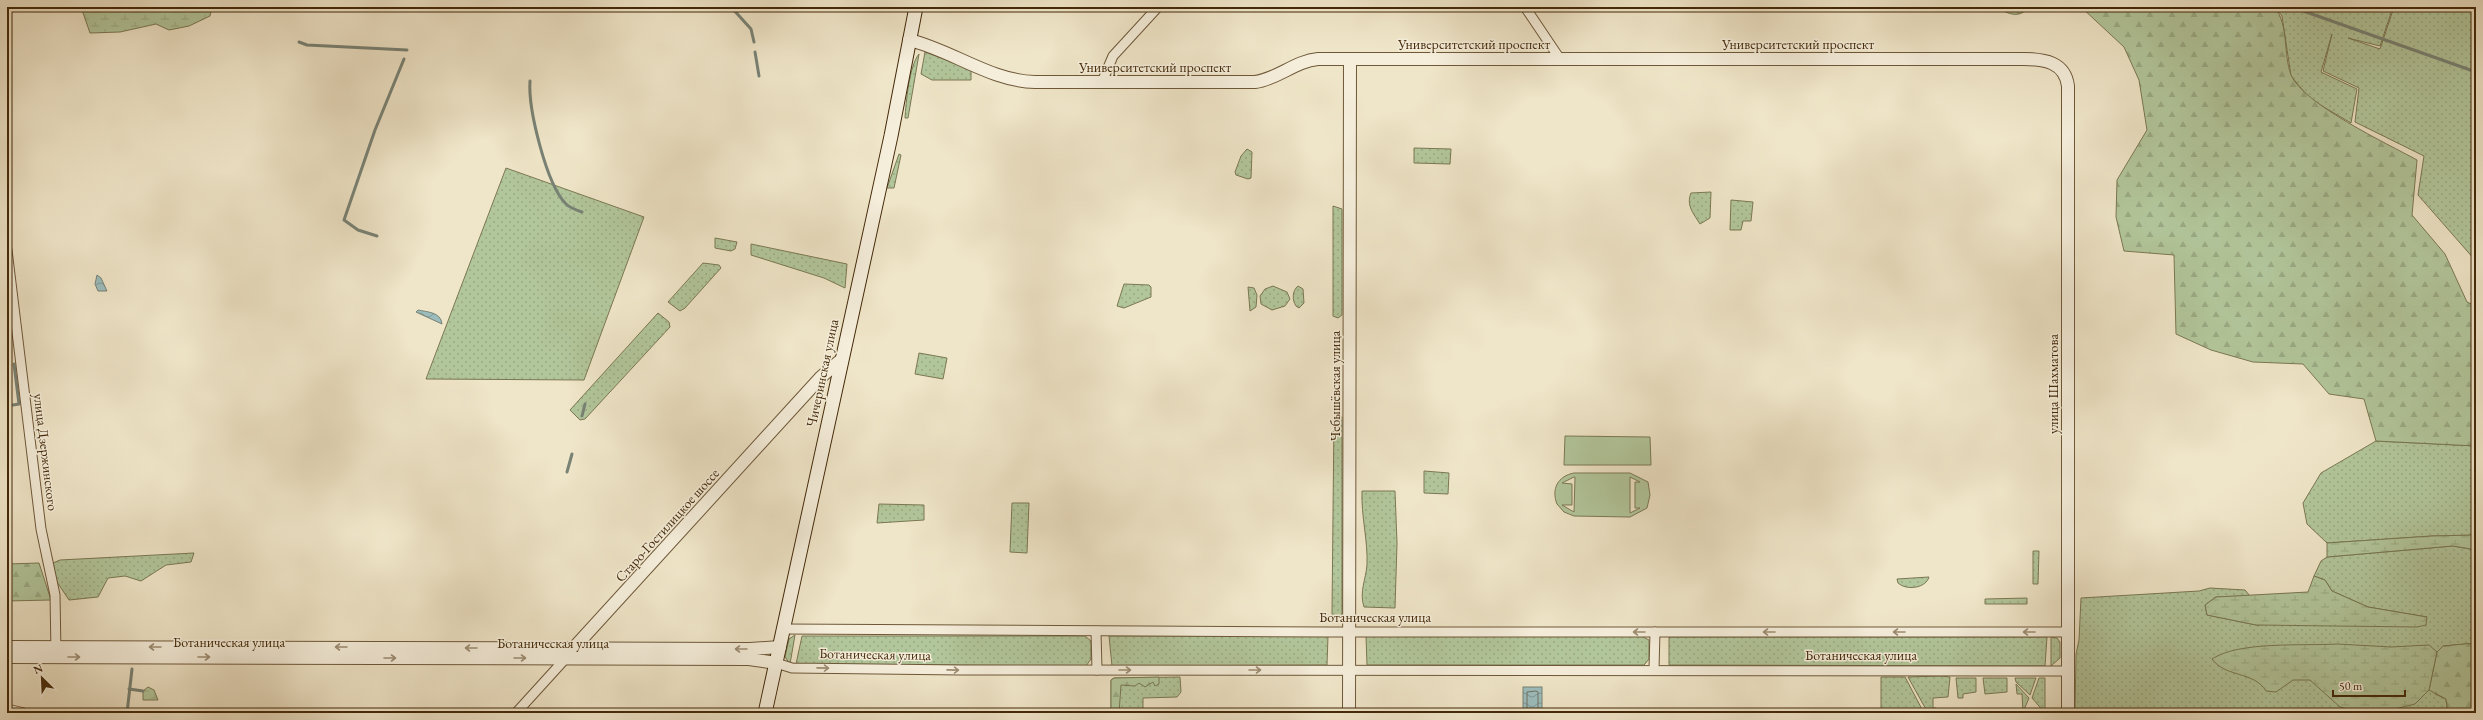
<svg xmlns="http://www.w3.org/2000/svg" width="2483" height="720" font-family="'EB Garamond',serif">
	<defs>
		<pattern id="green-dots" width="8" height="8" patternUnits="userSpaceOnUse"><rect width="8" height="8" fill="#b2c69b"/><path d="M2 2h.1M6 6h.1" fill="none" stroke="#9aaa84" stroke-width="1.8" stroke-linecap="round"/></pattern>
		<pattern id="forest-firs" width="22" height="20" patternUnits="userSpaceOnUse"><rect width="22" height="20" fill="#b2c69b"/><path d="M5 1l3.5 6h-7zM16 11l3.5 6h-7z" fill="#9aaa84"/></pattern>
		<pattern id="wetland-marsh" width="20" height="14" patternUnits="userSpaceOnUse"><rect width="20" height="14" fill="#b2c69b"/><path d="M1 5h8M5 5V1M11 12h8M15 12V8" fill="none" stroke="#9aaa84"/></pattern>
		<pattern id="water-waves" width="16" height="10" patternUnits="userSpaceOnUse"><rect width="16" height="10" fill="#9cbdbd"/><path d="M0 5q4-4 8 0t8 0" fill="none" stroke="#819a98"/></pattern>
	</defs>
	<rect width="100%" height="100%" fill="#efe5c8"/>
	<filter id="stains"><feTurbulence type="fractalNoise" baseFrequency=".005" numOctaves="4"/><feColorMatrix values="0 0 0 0 .2 0 0 0 0 .09 0 0 0 0 .02 0 0 0 .5 -.17"/></filter>
	<radialGradient id="worn" r=".72"><stop offset=".6" stop-color="#630" stop-opacity="0"/><stop offset="1" stop-color="#630" stop-opacity=".3"/></radialGradient>
	<g fill="url(#green-dots)" stroke="#7a7852">
		<path d="M 2275,7 L 2393,7 L 2380,46 L 2348,38 L 2380,49 L 2394,7 L 2476,8 L 2476,296 L 2471,295 L 2475,260 L 2418,195 L 2424,156 L 2355,122 L 2359,88 L 2323,71 L 2332,34 L 2321,72 L 2357,89 L 2351,123 L 2310,99 L 2291,76 L 2282,16 Z"/>
		<path d="M 925,52 L 971,69 L 971,80 L 932,80 L 921,74 Z"/>
		<path d="M 919,54 L 908,118 L 905,118 C 906,103 909,66 919,54 Z"/>
		<path d="M 1414,148 L 1451,149 L 1450,164 L 1414,163 Z"/>
		<path d="M 1247,149 L 1252,152 L 1251,178 L 1248,179 L 1236,175 L 1235,172 L 1241,156 Z"/>
		<path d="M 899,154 L 901,155 L 894,188 L 887,188 Z"/>
		<path d="M 506,168 L 644,217 L 584,380 L 426,379 Z"/>
		<path d="M 1711,192 L 1710,218 L 1700,224 C 1693,213 1686,205 1691,193 Z"/>
		<path d="M 1731,200 L 1753,202 L 1751,221 L 1743,221 L 1741,230 L 1730,230 Z"/>
		<path d="M 1333,206 L 1342,209 L 1342,315 L 1338,318 L 1333,316 Z"/>
		<path d="M 715,238 L 737,242 L 735,249 L 731,251 L 715,248 Z"/>
		<path d="M 751,244 L 847,264 L 845,288 L 824,278 L 751,255 Z"/>
		<path d="M 703,263 L 719,265 L 721,268 L 685,308 L 680,311 L 668,302 Z"/>
		<path d="M 1124,284 L 1149,285 L 1151,287 L 1151,297 L 1124,308 L 1117,306 Z"/>
		<path d="M 1273,286 L 1287,292 L 1290,299 L 1285,306 L 1272,310 L 1261,304 L 1260,296 L 1265,289 Z"/>
		<path d="M 1298,286 L 1303,289 L 1304,303 L 1299,308 L 1296,306 C 1292,300 1292,291 1298,286 Z"/>
		<path d="M 1248,287 L 1254,288 L 1257,295 L 1256,307 L 1250,311 Z"/>
		<path d="M 658,313 L 669,322 L 670,327 L 585,419 L 580,420 L 570,410 Z"/>
		<path d="M 919,353 L 947,358 L 943,379 L 915,374 Z"/>
		<path d="M 1334,417 L 1342,417 L 1342,618 L 1334,618 L 1332,614 Z"/>
		<path d="M 2376,441 L 2476,446 L 2476,535 L 2432,536 L 2327,543 L 2307,524 L 2303,503 L 2321,473 Z"/>
		<path d="M 1424,471 L 1449,473 L 1448,494 L 1424,493 Z"/>
		<path d="M 1362,491 L 1395,491 L 1397,543 L 1395,608 L 1364,607 C 1359,592 1366,579 1367,565 C 1368,540 1361,516 1362,491 Z"/>
		<path d="M 1012,503 L 1029,503 L 1027,553 L 1010,552 Z"/>
		<path d="M 879,504 L 924,505 L 924,520 L 877,523 Z"/>
		<path d="M 2453,546 L 2476,550 L 2476,643 L 2443,646 L 2437,652 L 2435,694 L 2446,699 L 2448,713 L 2075,713 L 2076,654 L 2079,640 L 2081,598 L 2199,591 L 2210,588 L 2245,590 L 2250,596 L 2216,597 L 2205,605 L 2207,615 L 2256,625 L 2427,617 L 2368,607 L 2332,591 L 2325,580 L 2314,576 L 2321,561 L 2327,557 Z"/>
		<path d="M 2033,551 L 2039,551 L 2038,584 L 2033,584 Z"/>
		<path d="M 194,553 L 191,562 L 166,565 L 141,581 L 125,576 L 108,578 L 98,597 L 69,600 L 53,576 L 53,563 L 60,560 Z"/>
		<path d="M 1929,577 C 1926,588 1907,591 1898,583 L 1897,579 Z"/>
		<path d="M 2027,598 L 2027,604 L 1985,604 L 1985,599 Z"/>
		<path d="M 795,635 L 790,664 L 785,657 L 789,639 Z"/>
		<path d="M 802,636 L 1085,636 L 1091,641 L 1091,659 L 1086,666 L 796,664 Z"/>
		<path d="M 1109,636 L 1328,636 L 1327,665 L 1112,666 Z"/>
		<path d="M 1366,636 L 1641,636 L 1649,640 L 1649,659 L 1644,665 L 1367,665 Z"/>
		<path d="M 1669,637 L 2047,637 L 2045,666 L 1669,665 Z"/>
		<path d="M 2051,637 L 2057,638 L 2060,642 L 2060,658 L 2051,666 Z"/>
		<path d="M 1941,676 L 1950,677 L 1948,697 L 1933,698 L 1933,708 L 1936,708 L 1936,713 L 1928,713 L 1908,677 Z"/>
		<path d="M 1180,677 L 1181,692 L 1177,697 L 1143,698 L 1143,713 L 1111,713 L 1111,680 L 1114,678 Z"/>
		<path d="M 1881,677 L 1905,677 L 1924,713 L 1881,713 Z"/>
		<path d="M 1956,678 L 1976,678 L 1976,692 L 1963,694 L 1963,698 L 1958,698 Z"/>
		<path d="M 1983,678 L 2007,678 L 2007,692 L 1985,694 Z"/>
		<path d="M 2015,678 L 2036,678 L 2030,695 L 2016,682 Z"/>
		<path d="M 2039,678 L 2045,678 L 2045,713 L 2032,698 Z"/>
		<path d="M 2016,684 L 2029,698 L 2023,712 L 2022,694 L 2017,694 Z"/>
	</g>
	<g fill="url(#forest-firs)" stroke="#7a7852">
		<path d="M 1995,7 L 2029,7 C 2018,20 2008,13 1995,7 Z"/>
		<path d="M 2081,7 L 2275,7 C 2289,27 2283,53 2291,75 C 2303,104 2388,144 2417,160 L 2412,215 L 2445,254 L 2467,302 L 2476,306 L 2476,446 L 2376,441 L 2364,399 L 2329,394 L 2303,364 L 2253,362 L 2211,350 L 2176,334 L 2174,255 L 2124,251 L 2116,217 L 2117,180 L 2147,130 L 2139,80 L 2124,47 Z"/>
		<path d="M 39,563 L 51,600 L 7,601 L 7,564 Z"/>
		<path d="M 2476,643 L 2476,713 L 2448,713 L 2446,699 L 2429,690 L 2437,652 L 2443,646 Z"/>
		<path d="M 1159,677 L 1159,684 L 1155,686 L 1153,682 L 1145,687 L 1139,683 L 1135,686 L 1121,685 L 1119,713 L 1111,713 L 1111,680 L 1114,678 Z"/>
	</g>
	<g fill="url(#wetland-marsh)" stroke="#7a7852">
		<path d="M 81,7 L 212,7 L 210,16 L 189,26 L 169,30 L 156,24 L 120,32 L 90,33 Z"/>
		<path d="M 2476,535 L 2476,550 L 2453,546 L 2327,557 L 2327,543 L 2432,536 Z"/>
		<path d="M 2314,576 L 2325,580 L 2332,591 L 2368,607 L 2427,617 L 2426,625 L 2417,627 L 2256,625 L 2207,615 L 2205,605 L 2216,597 L 2308,592 Z"/>
		<path d="M 2337,644 L 2391,647 L 2429,645 L 2437,652 L 2429,690 L 2415,704 L 2379,713 L 2364,713 L 2340,707 L 2310,680 L 2293,680 L 2276,692 L 2266,691 C 2254,671 2226,678 2212,659 C 2239,641 2303,646 2337,644 Z"/>
		<path d="M 148,687 L 154,690 L 158,700 L 143,700 L 143,691 Z"/>
	</g>
	<g fill="#b2c69b" stroke="#7a7852" fill-rule="evenodd">
		<path d="M 554,7 L 625,7 L 625,10 Z"/>
		<path d="M 1565,436 L 1650,437 L 1651,465 L 1564,465 Z"/>
		<path d="M 1574,473 L 1630,473 L 1648,482 L 1650,495 L 1647,508 L 1630,517 L 1574,516 L 1564,512 L 1557,504 C 1551,489 1558,476 1574,473 ZM 1574,477 L 1575,477 L 1574,512 L 1562,505 L 1572,505 L 1572,484 L 1562,483 ZM 1630,477 L 1640,482 L 1635,482 L 1635,508 L 1640,508 L 1630,513 Z"/>
	</g>
	<g fill="url(#water-waves)" stroke="#788275">
		<path d="M 97,275 L 101,278 L 107,291 L 98,291 L 95,284 Z"/>
		<path d="M 418,310 C 427,312 441,312 442,324 L 416,312 Z"/>
		<rect x="1523" y="687" width="19" height="26"/>
	</g>
	<g fill="none" stroke-linecap="round" stroke-linejoin="round">
		<path stroke="#707363" stroke-width="1" d="M 1527,713 L 1527,692 L 1536,691 L 1538,692 L 1538,713"/>
		<g stroke="#788275" stroke-width="3">
			<path d="M 731,7 L 751,29 L 754,42"/>
			<path d="M 2292,7 L 2476,72"/>
			<path d="M 299,42 L 307,45 L 407,50"/>
			<path d="M 755,52 L 759,76"/>
			<path d="M 530,81 C 528,108 546,184 566,204 C 570,208 576,210 582,212"/>
			<path d="M 377,236 L 358,230 L 344,220 L 375,130 L 404,59"/>
			<path d="M 7,406 L 19,404 L 14,364"/>
			<path d="M 582,416 L 585,404"/>
			<path d="M 567,472 L 572,454"/>
			<path d="M 129,689 L 143,691"/>
			<path d="M 127,713 L 132,669"/>
		</g>
		<g stroke="#6e5839" stroke-width="11">
			<g id="minor">
				<path d="M 1525,7 L 1560,59"/>
				<path d="M 1102,82 L 1113,56 L 1158,7"/>
				<path d="M 7,250 L 41,529 L 55,595 L 56,653"/>
				<path d="M 783,629 L 1330,632 L 2068,632"/>
				<path d="M 1096,631 L 1097,670"/>
				<path d="M 776,663 L 792,668 L 961,670 L 2068,671"/>
				<path d="M 1654,669 L 1655,632"/>
				<path d="M 7,709 L 24,713"/>
				<path d="M 516,713 L 566,658"/>
			</g>
		</g>
		<g stroke="#6e5839" stroke-width="14">
			<g id="tertiary">
				<path d="M 909,40 C 952,50 990,81 1035,82 L 1255,82 C 1278,79 1295,61 1318,59 L 2024,59 C 2044,59 2065,62 2068,86 L 2068,713"/>
				<path d="M 7,647 L 750,649 L 780,647"/>
				<path d="M 571,651 L 821,377 L 842,359"/>
				<path d="M 7,657 L 749,659 L 776,663"/>
				<path d="M 1349,713 L 1350,59"/>
			</g>
		</g>
		<g stroke="#432909" stroke-width="15">
			<path id="secondary" d="M 765,713 L 891,136 L 916,7"/>
		</g>
		<use href="#minor" stroke="#f5eedb" stroke-width="9"/>
		<use href="#tertiary" stroke="#f5eedb" stroke-width="12"/>
		<use href="#secondary" stroke="#f5eedb" stroke-width="13"/>
	</g>
	<defs><path id="oneway-shaft" d="M-6 0H5M1.5-3L5.5 0L1.5 3" fill="none" stroke-width="1.6" stroke-linecap="round" stroke-linejoin="round"/></defs>
	<g stroke="#9c8c72">
		<use href="#oneway-shaft" transform="translate(1639 632) rotate(-180)"/>
		<use href="#oneway-shaft" transform="translate(1769 632) rotate(180)"/>
		<use href="#oneway-shaft" transform="translate(1899 632) rotate(-180)"/>
		<use href="#oneway-shaft" transform="translate(2029 632) rotate(-180)"/>
		<use href="#oneway-shaft" transform="translate(155 647) rotate(-180)"/>
		<use href="#oneway-shaft" transform="translate(341 647) rotate(-180)"/>
		<use href="#oneway-shaft" transform="translate(471 648) rotate(-180)"/>
		<use href="#oneway-shaft" transform="translate(741 649) rotate(-180)"/>
		<use href="#oneway-shaft" transform="translate(74 657)"/>
		<use href="#oneway-shaft" transform="translate(204 657)"/>
		<use href="#oneway-shaft" transform="translate(390 658)"/>
		<use href="#oneway-shaft" transform="translate(520 658)"/>
		<use href="#oneway-shaft" transform="translate(823 668) rotate(1)"/>
		<use href="#oneway-shaft" transform="translate(953 670) rotate(1)"/>
		<use href="#oneway-shaft" transform="translate(1125 670)"/>
		<use href="#oneway-shaft" transform="translate(1255 670)"/>
	</g>
	<g text-anchor="middle" dominant-baseline="central" stroke-width="3" stroke-linejoin="round" paint-order="stroke">
		<g font-size="14" fill="#432909" stroke="#f5eedb">
			<text x="1474" y="44">Университетский проспект</text>
			<text x="1798" y="44">Университетский проспект</text>
			<text x="1155" y="67">Университетский проспект</text>
			<text transform="translate(822 373) rotate(-78)">Чичеринская улица</text>
			<text transform="translate(2053 384) rotate(-90)">улица Шахматова</text>
			<text transform="translate(1335 386) rotate(-90)">Чебышёвская улица</text>
			<text transform="translate(46 452) rotate(83)">улица Дзержинского</text>
			<text transform="translate(667 525) rotate(-48)">Старо-Гостилицкое шоссе</text>
			<text x="1375" y="617">Ботаническая улица</text>
			<text x="229" y="642">Ботаническая улица</text>
			<text x="553" y="643">Ботаническая улица</text>
			<text transform="translate(875 654) rotate(1)">Ботаническая улица</text>
			<text x="1861" y="655">Ботаническая улица</text>
		</g>
	</g>
	<rect width="2483" height="720" fill="none" stroke="#efe5c8" stroke-width="24"/>
	<rect x="8" y="8" width="2467" height="704" fill="none" stroke="#432909" stroke-width="2"/>
	<rect x="12" y="12" width="2459" height="696" fill="none" stroke="#432909"/>
	<g transform="translate(42 678) rotate(336)" stroke="#f5eedb" stroke-width="3" paint-order="stroke">
	<path d="M0-3L7 15L0 10L-7 15Z" fill="#432909"/>
	<text y="-6" font-size="11" font-weight="bold" text-anchor="middle" fill="#432909">N</text>
	</g>
	<path d="M2333 690v6h72v-6" fill="none" stroke="#432909" stroke-width="2"/>
	<text x="2339" y="690" font-size="12" fill="#432909" stroke="#f5eedb" stroke-width="3" paint-order="stroke">50 m</text>
	<rect width="100%" height="100%" filter="url(#stains)"/>
	<rect width="100%" height="100%" fill="url(#worn)"/>
</svg>
